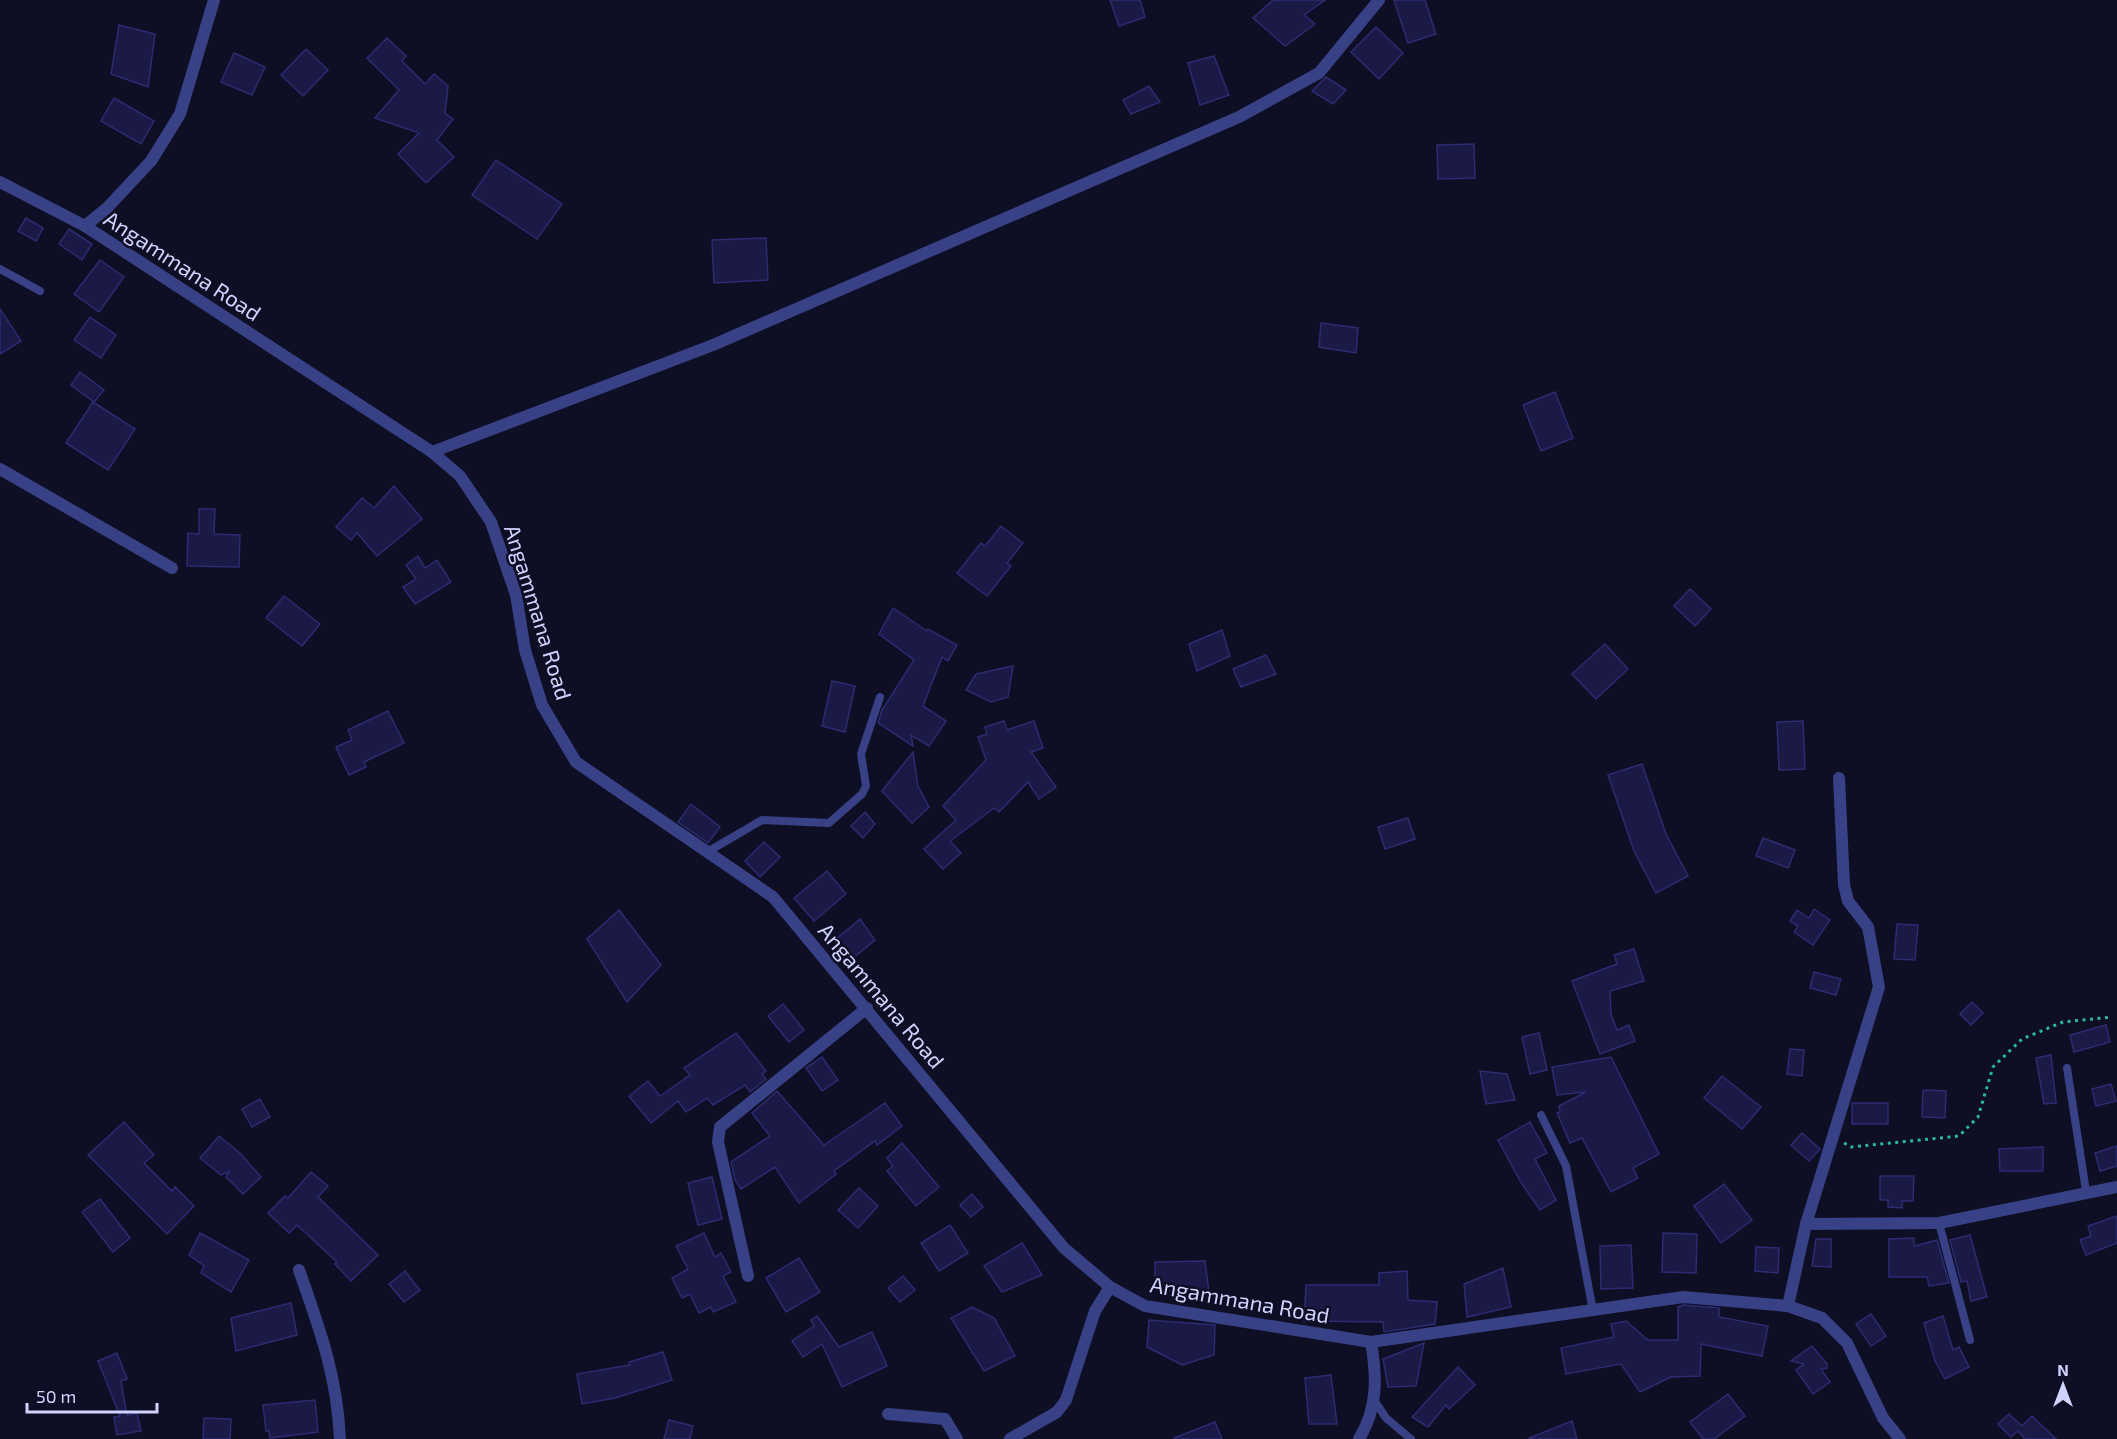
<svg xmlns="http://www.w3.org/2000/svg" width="2117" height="1439" font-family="'Exo 2',sans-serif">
	<rect width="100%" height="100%" fill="#0e0e24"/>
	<g fill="#1b1946" stroke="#2d2b72" stroke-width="1.5">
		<path d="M 1110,0 L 1140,0 L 1145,17 L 1119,26 Z"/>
		<path d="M 1273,0 L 1325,0 L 1304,15 L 1315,24 L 1285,46 L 1253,18 Z"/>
		<path d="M 1394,0 L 1425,0 L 1436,34 L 1408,43 Z"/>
		<path d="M 119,25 L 155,34 L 148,87 L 111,74 Z"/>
		<path d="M 1376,27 L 1403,53 L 1379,79 L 1351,52 Z"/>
		<path d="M 387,38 L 406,56 L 402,61 L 425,84 L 434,74 L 448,86 L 445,113 L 453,119 L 437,140 L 454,157 L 426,183 L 398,154 L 419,133 L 375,118 L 399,90 L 367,58 Z"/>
		<path d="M 306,49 L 328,70 L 303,96 L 281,75 Z"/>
		<path d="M 234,53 L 265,67 L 252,95 L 221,82 Z"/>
		<path d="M 1214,56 L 1229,95 L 1200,105 L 1188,63 Z"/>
		<path d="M 1326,77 L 1346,90 L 1333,104 L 1312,91 Z"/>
		<path d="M 1149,86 L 1160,102 L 1131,114 L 1123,100 Z"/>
		<path d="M 114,98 L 154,121 L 141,144 L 101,121 Z"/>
		<path d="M 1474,144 L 1475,178 L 1438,179 L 1437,145 Z"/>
		<path d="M 496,160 L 562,204 L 537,239 L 472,195 Z"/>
		<path d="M 26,218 L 43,228 L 36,241 L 18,231 Z"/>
		<path d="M 69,229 L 92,244 L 82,260 L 59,244 Z"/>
		<path d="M 766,238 L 768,280 L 714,283 L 712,240 Z"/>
		<path d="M 100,260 L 124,277 L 99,312 L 74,294 Z"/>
		<path d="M 0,309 L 21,341 L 0,354 Z"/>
		<path d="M 90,317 L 116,335 L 101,358 L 74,340 Z"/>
		<path d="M 1321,323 L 1358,328 L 1356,353 L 1319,347 Z"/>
		<path d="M 80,372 L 104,390 L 94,402 L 71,385 Z"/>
		<path d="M 1555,392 L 1573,438 L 1541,451 L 1523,405 Z"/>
		<path d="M 93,402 L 135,429 L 108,470 L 66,443 Z"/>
		<path d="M 394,486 L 422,519 L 377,556 L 357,533 L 351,540 L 336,527 L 362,498 L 374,508 Z"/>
		<path d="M 199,509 L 215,509 L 214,534 L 240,535 L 239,567 L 187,566 L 188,533 L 199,534 Z"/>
		<path d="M 1001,526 L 1023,543 L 1007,563 L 1011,566 L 987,596 L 957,573 L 981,543 L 985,546 Z"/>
		<path d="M 418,556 L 425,568 L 437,560 L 451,582 L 415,604 L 403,587 L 416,579 L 406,565 Z"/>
		<path d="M 1690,589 L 1711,609 L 1695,626 L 1674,606 Z"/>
		<path d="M 284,596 L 320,624 L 302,646 L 266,618 Z"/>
		<path d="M 893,608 L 927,631 L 928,629 L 957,645 L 948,661 L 942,657 L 923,706 L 946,721 L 929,746 L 911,735 L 913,746 L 878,723 L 882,710 L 914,660 L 879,634 Z"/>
		<path d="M 1222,630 L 1230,656 L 1197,671 L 1189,644 Z"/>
		<path d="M 1605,644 L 1628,669 L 1596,699 L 1572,674 Z"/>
		<path d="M 1266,655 L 1276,674 L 1241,687 L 1233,669 Z"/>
		<path d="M 1013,666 L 1008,697 L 991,702 L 966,690 L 976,674 Z"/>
		<path d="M 832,681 L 855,686 L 845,732 L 822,726 Z"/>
		<path d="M 388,711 L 404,743 L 364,762 L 366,767 L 349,775 L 336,747 L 352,740 L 348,730 Z"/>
		<path d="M 1004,721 L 1007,730 L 1034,721 L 1043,748 L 1031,752 L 1056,787 L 1039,799 L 1028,782 L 999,812 L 994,808 L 950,841 L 961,853 L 943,869 L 924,849 L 956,820 L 943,806 L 986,760 L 978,737 L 987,734 L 985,727 Z"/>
		<path d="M 1803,721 L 1805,769 L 1779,770 L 1777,722 Z"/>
		<path d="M 913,752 L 918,786 L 929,807 L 912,823 L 882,791 Z"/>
		<path d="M 1642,764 L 1666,834 L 1688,876 L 1656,893 L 1634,851 L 1608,775 Z"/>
		<path d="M 691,804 L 720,827 L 708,843 L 678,822 Z"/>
		<path d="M 865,812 L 875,824 L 863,838 L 851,826 Z"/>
		<path d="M 1408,818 L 1415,839 L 1385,849 L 1378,827 Z"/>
		<path d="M 1763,838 L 1795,850 L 1788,868 L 1756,856 Z"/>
		<path d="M 764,842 L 780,857 L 760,877 L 745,861 Z"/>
		<path d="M 827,871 L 846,894 L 814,921 L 794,898 Z"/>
		<path d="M 1814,909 L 1830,920 L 1813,945 L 1794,932 L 1798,926 L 1790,921 L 1797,910 L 1809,918 Z"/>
		<path d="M 619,910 L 661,965 L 627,1002 L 587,939 Z"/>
		<path d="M 860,919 L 875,940 L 848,962 L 835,940 Z"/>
		<path d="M 1897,924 L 1918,925 L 1915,960 L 1894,959 Z"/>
		<path d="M 1634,949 L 1644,981 L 1610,991 L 1611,1014 L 1617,1030 L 1629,1025 L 1635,1041 L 1600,1054 L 1572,981 L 1617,964 L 1614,955 Z"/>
		<path d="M 1814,972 L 1841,979 L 1836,995 L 1810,988 Z"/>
		<path d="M 1972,1002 L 1983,1013 L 1971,1025 L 1960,1014 Z"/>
		<path d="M 783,1004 L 804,1030 L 789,1042 L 768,1016 Z"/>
		<path d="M 2106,1025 L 2110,1042 L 2074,1052 L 2070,1035 Z"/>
		<path d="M 736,1033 L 766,1071 L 762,1074 L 766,1079 L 750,1092 L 745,1085 L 713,1105 L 707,1098 L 686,1112 L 678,1101 L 651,1123 L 629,1096 L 648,1081 L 660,1096 L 690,1075 L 684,1068 Z"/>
		<path d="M 1539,1033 L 1547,1070 L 1530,1074 L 1522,1037 Z"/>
		<path d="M 1790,1049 L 1804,1050 L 1802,1076 L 1787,1074 Z"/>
		<path d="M 2051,1055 L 2056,1103 L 2044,1104 L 2036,1058 Z"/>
		<path d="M 822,1057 L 838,1080 L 822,1091 L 806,1068 Z"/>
		<path d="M 1611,1057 L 1659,1154 L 1633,1168 L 1638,1178 L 1611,1192 L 1582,1138 L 1570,1143 L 1557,1113 L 1560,1112 L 1559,1106 L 1586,1092 L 1557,1095 L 1552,1067 Z"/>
		<path d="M 1480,1071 L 1507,1074 L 1515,1100 L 1486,1104 Z"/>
		<path d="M 1722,1076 L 1761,1107 L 1742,1129 L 1704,1098 Z"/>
		<path d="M 2111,1084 L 2116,1101 L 2096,1106 L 2092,1089 Z"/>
		<path d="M 1923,1090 L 1946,1091 L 1945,1118 L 1922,1117 Z"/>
		<path d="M 777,1091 L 824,1145 L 885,1103 L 902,1126 L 877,1145 L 875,1141 L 834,1171 L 836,1174 L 799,1203 L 775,1167 L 741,1189 L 735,1180 L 731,1162 L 770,1136 L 752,1113 Z"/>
		<path d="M 260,1099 L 270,1117 L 252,1127 L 242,1109 Z"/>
		<rect x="1852" y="1103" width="36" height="21"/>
		<path d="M 124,1122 L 154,1155 L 144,1163 L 172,1191 L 175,1187 L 194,1206 L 167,1234 L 88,1155 Z"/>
		<path d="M 1530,1122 L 1547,1153 L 1535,1159 L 1556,1200 L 1540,1210 L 1522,1184 L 1498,1140 Z"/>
		<path d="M 1802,1133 L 1820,1149 L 1809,1161 L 1791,1145 Z"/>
		<path d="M 219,1136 L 240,1153 L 261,1177 L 243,1194 L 226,1177 L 229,1172 L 221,1175 L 200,1158 Z"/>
		<path d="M 902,1143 L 939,1187 L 916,1206 L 887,1171 L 893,1166 L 887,1158 Z"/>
		<path d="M 2117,1146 L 2117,1166 L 2100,1171 L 2095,1153 Z"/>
		<path d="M 2043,1147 L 2043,1171 L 2000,1171 L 1999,1149 Z"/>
		<path d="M 311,1172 L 328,1186 L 318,1197 L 378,1255 L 351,1281 L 335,1264 L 337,1262 L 297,1225 L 289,1233 L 268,1213 L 285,1196 L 288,1198 Z"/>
		<path d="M 1880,1176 L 1914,1176 L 1913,1201 L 1902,1201 L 1902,1208 L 1888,1207 L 1888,1200 L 1880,1200 Z"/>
		<path d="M 712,1177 L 722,1219 L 698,1225 L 688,1183 Z"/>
		<path d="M 1724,1184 L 1752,1220 L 1721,1243 L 1694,1206 Z"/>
		<path d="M 859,1188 L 878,1206 L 858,1228 L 838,1210 Z"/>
		<path d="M 972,1194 L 983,1207 L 971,1217 L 960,1205 Z"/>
		<path d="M 100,1199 L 130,1238 L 113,1252 L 82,1212 Z"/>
		<path d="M 2117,1216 L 2117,1243 L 2086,1255 L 2080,1240 L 2091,1236 L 2088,1226 Z"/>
		<path d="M 950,1225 L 968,1253 L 939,1271 L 921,1243 Z"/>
		<path d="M 200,1233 L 249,1260 L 231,1292 L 201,1273 L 204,1266 L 189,1255 Z"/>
		<path d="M 704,1233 L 715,1257 L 721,1253 L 731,1272 L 723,1276 L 736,1302 L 713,1312 L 711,1307 L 699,1313 L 690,1294 L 682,1298 L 672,1278 L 688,1269 L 676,1246 Z"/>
		<path d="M 1663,1233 L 1697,1234 L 1696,1273 L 1662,1272 Z"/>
		<path d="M 1970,1235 L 1987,1297 L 1971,1301 L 1967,1281 L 1961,1282 L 1950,1240 Z"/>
		<path d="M 1914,1238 L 1914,1246 L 1937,1240 L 1949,1283 L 1929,1286 L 1927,1277 L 1889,1277 L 1889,1239 Z"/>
		<path d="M 1816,1239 L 1831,1239 L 1831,1267 L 1812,1266 Z"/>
		<path d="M 1022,1243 L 1042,1275 L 1002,1292 L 984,1266 Z"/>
		<path d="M 1631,1245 L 1633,1288 L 1601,1289 L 1600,1246 Z"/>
		<path d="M 1756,1247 L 1779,1248 L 1778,1273 L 1755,1271 Z"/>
		<path d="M 799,1258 L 820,1292 L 786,1312 L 766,1278 Z"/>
		<path d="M 1205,1261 L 1209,1292 L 1155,1290 L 1155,1262 Z"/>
		<path d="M 1503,1268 L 1511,1307 L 1467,1317 L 1464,1284 Z"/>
		<path d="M 405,1271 L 420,1290 L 404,1302 L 389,1284 Z"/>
		<path d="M 1407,1271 L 1408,1300 L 1437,1302 L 1435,1324 L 1384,1332 L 1383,1322 L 1304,1321 L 1306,1285 L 1379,1285 L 1379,1273 Z"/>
		<path d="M 903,1276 L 915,1290 L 900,1302 L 888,1288 Z"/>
		<path d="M 291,1303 L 297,1335 L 236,1351 L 231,1318 Z"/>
		<path d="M 1683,1305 L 1719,1308 L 1719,1317 L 1768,1326 L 1762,1356 L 1701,1344 L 1700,1376 L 1671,1377 L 1640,1392 L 1621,1364 L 1566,1374 L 1561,1348 L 1614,1337 L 1611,1324 L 1626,1321 L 1648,1340 L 1678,1340 L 1678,1307 Z"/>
		<path d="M 972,1307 L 994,1318 L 1015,1356 L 984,1371 L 951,1318 Z"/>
		<path d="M 1871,1314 L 1886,1336 L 1871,1346 L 1856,1324 Z"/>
		<path d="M 817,1316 L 839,1347 L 872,1332 L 887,1366 L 842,1387 L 822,1344 L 803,1357 L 792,1341 L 814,1326 L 811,1320 Z"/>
		<path d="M 1943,1316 L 1953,1350 L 1959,1347 L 1969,1367 L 1945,1379 L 1935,1361 L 1924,1323 Z"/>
		<path d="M 1149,1320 L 1215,1325 L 1214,1355 L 1182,1365 L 1147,1347 Z"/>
		<path d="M 1424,1343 L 1416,1386 L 1388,1387 L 1383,1359 Z"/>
		<path d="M 1812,1346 L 1827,1364 L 1827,1368 L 1821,1369 L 1830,1382 L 1813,1394 L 1796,1370 L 1804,1364 L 1791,1361 Z"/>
		<path d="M 663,1352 L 672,1380 L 615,1398 L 582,1404 L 577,1374 L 630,1365 L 629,1362 Z"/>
		<path d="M 117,1353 L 127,1379 L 121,1381 L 127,1415 L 137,1413 L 141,1431 L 117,1435 L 114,1417 L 120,1416 L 98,1361 Z"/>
		<path d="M 1458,1367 L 1475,1385 L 1449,1409 L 1446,1405 L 1428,1427 L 1412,1417 Z"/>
		<path d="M 1331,1375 L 1337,1424 L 1309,1424 L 1305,1378 Z"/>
		<path d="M 1728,1394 L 1745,1416 L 1714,1439 L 1703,1439 L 1690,1422 Z"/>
		<path d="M 315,1400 L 318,1432 L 270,1438 L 269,1431 L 266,1431 L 263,1405 Z"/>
		<path d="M 2009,1414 L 2022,1426 L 2032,1416 L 2056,1439 L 2025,1439 L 2018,1431 L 2011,1437 L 1998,1424 Z"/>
		<path d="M 204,1418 L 231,1419 L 230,1439 L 203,1439 Z"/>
		<path d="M 669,1420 L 693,1426 L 690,1439 L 664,1439 Z"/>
		<path d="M 1572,1421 L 1577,1439 L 1530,1439 L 1529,1438 Z"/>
		<path d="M 1215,1422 L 1222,1439 L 1174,1439 L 1174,1438 Z"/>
	</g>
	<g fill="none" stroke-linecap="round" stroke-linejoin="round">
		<path stroke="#2cb999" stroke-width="3" stroke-dasharray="3 4.5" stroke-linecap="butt" d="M 1844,1143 L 1851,1147 L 1959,1136 L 1978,1117 L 1993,1067 L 2022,1039 L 2063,1022 L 2112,1017"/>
		<g stroke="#384185" stroke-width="8">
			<path d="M 0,269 L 40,291"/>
			<path d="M 709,851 L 762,820 L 829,823 L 862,794 L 866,786 L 861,754 L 880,697"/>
			<path d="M 2067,1068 L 2086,1191"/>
			<path d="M 1541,1115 L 1566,1166 L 1593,1311"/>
			<path d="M 1939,1223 L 1970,1340"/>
			<path d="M 1374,1400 L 1386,1418 L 1411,1439"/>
		</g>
		<g stroke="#384185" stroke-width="12">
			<path d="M 0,182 L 85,226 L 432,452 L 460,476 L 491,522 L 516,595 L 525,650 L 542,705 L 576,762 L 773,897 L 1064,1248 L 1110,1287 L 1145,1306 L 1371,1342 L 1683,1297 L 1788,1306 L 1822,1318 L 1847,1343 L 1883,1418 L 1900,1439"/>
			<path d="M 85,226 L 107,208 L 151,161 L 180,114 L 214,0"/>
			<path d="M 432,452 L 713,345 L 1239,117 L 1319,73 L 1379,0"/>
			<path d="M 0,469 L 172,568"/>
			<path d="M 1806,1224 L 1879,987 L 1868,927 L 1848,901 L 1844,885 L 1839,778"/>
			<path d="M 299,1270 C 320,1330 337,1375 340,1439"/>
			<path d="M 748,1276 L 718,1142 L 720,1127 L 867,1008"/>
			<path d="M 1788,1306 L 1806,1224 L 1939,1223 L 2117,1187"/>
			<path d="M 888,1414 L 945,1419 L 957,1439"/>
			<path d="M 1010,1439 L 1057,1412 L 1066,1400 L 1095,1311 L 1110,1287"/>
			<path d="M 1359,1439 C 1378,1408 1377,1377 1371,1342"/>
		</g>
	</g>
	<g text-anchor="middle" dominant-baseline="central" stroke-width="5" stroke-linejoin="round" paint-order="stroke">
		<g font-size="22" fill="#d1d3ff" stroke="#0e0e24">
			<text transform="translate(183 265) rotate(33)">Angammana Road</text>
			<text transform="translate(539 612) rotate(73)">Angammana Road</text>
			<text transform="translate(882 995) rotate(50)">Angammana Road</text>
			<text transform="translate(1240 1299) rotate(10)">Angammana Road</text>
		</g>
	</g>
	<g transform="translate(2063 1385)" stroke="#0e0e24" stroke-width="4.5" paint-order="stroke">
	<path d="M0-4.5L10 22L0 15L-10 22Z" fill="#d1d3ff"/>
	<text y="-9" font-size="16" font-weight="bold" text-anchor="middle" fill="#d1d3ff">N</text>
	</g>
	<path d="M27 1403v9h130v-9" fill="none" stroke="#d1d3ff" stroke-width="3"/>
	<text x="36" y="1403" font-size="18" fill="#d1d3ff" stroke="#0e0e24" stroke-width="4.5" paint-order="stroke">50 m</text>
</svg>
